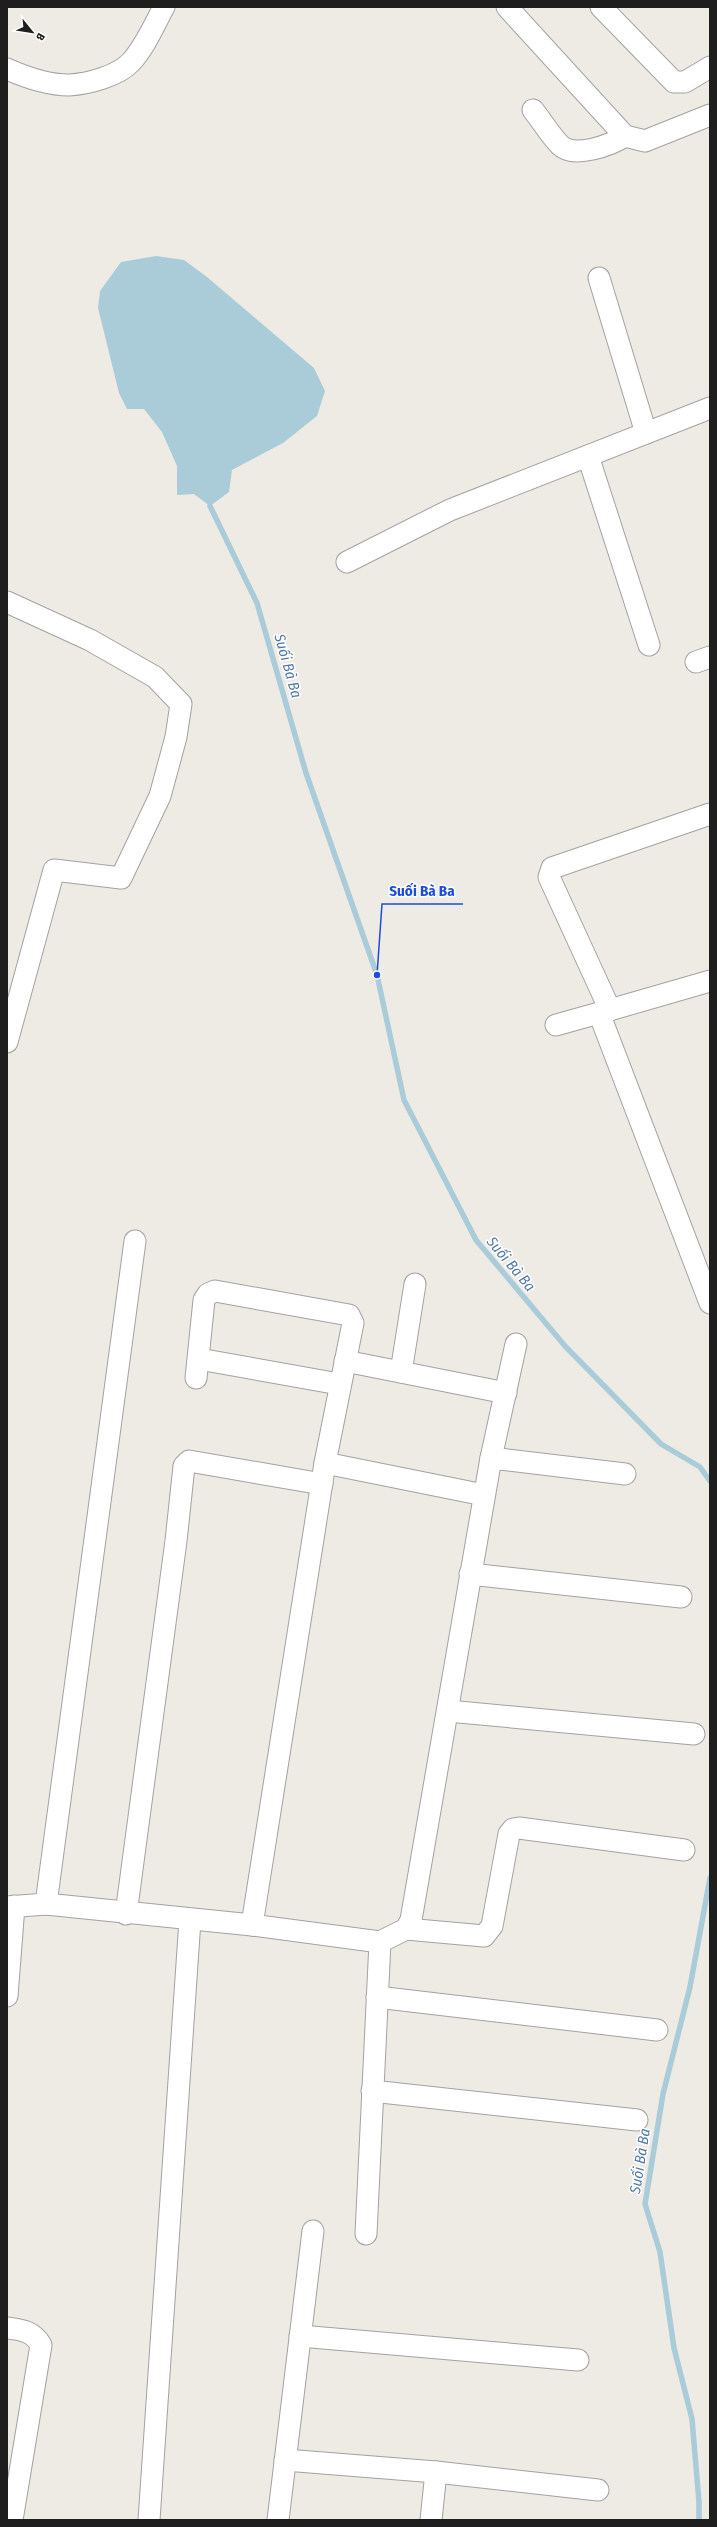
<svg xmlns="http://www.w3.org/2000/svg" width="717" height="2527" font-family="'Fira Sans Condensed',sans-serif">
	<rect width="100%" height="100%" fill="#eeebe5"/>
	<path fill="#a9ccd8" d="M 156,256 L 184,260 L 207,277 L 314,368 L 325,391 L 317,416 L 283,443 L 232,470 L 229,492 L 210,506 L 194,494 L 177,495 L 177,466 L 162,432 L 144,409 L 127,409 L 119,393 L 98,308 L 100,291 L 121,262 Z"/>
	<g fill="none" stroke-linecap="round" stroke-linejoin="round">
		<g stroke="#a9ccd8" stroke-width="5.5">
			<path d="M 210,506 L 257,603 L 306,773 L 377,975 L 404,1100 L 476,1240 L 565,1346 L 661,1444 L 700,1467 L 710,1481"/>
			<path d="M 699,2520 L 699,2502 L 692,2419 L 674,2348 L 660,2252 L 645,2204 L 663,2094 L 690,1987 L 710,1878"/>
		</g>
		<g stroke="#a2a2a2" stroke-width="23">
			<g id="minor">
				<path d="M 507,7 L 625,136 L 645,141 L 710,115"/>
				<path d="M 601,7 L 674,82 L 685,82 L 710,67"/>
				<path d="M 7,69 C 25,77 50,85 69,85 C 88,84 118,76 131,62 C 145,47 154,25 164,7"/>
				<path d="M 533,110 C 542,121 550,135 560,145 C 574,159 611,145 625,136"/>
				<path d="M 599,278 L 646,433"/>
				<path d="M 588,456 L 649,645"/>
				<path d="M 347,562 L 450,510 L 710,408"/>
				<path d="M 7,602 L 90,640 L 155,677 L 181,704 L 176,737 L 160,796 L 121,878 L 54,870 L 7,1042"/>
				<path d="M 696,662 L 710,657"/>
				<path d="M 610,1010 L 549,877 L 552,868 L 710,814"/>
				<path d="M 556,1025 L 599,1013"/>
				<path d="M 710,1303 L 599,1013 L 710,981"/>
				<path d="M 199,1359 L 339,1384"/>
				<path d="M 345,1361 L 506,1393"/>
				<path d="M 401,1372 L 415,1284"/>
				<path d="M 196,1378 L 204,1300 L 208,1294 L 215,1291 L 349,1315 L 353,1323 L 325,1463 L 252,1925"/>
				<path d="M 491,1458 L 516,1344"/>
				<path d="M 325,1463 L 484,1495"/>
				<path d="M 470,1574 L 681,1597"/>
				<path d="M 448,1711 L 694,1734"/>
				<path d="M 46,1904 L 135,1241"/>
				<path d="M 7,1907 L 46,1904 L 252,1925 L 380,1942 L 406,1929 L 411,1920 L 491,1458 L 625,1474"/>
				<path d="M 126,1914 L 176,1541 L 184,1466 L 189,1461 L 322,1484"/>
				<path d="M 406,1929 L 484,1936 L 492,1926 L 509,1834 L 513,1829 L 519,1828 L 684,1850"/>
				<path d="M 7,1996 L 14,1906"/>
				<path d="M 377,1997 L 657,2030"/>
				<path d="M 372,2091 L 637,2120"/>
				<path d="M 366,2234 L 380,1942"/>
				<path d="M 7,2328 C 22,2330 33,2331 41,2345 L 12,2520"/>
				<path d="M 300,2336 L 578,2360"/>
				<path d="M 285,2460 L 436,2472 L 598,2490"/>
				<path d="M 149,2520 L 190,1920"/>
				<path d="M 278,2520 L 313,2231"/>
				<path d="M 431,2520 L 436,2472"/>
			</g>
		</g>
		<use href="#minor" stroke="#fff" stroke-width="21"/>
	</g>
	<g text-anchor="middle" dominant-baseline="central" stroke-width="3" stroke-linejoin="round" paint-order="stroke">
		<g font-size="15" font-style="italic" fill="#5279a6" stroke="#fff">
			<text transform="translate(288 666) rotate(74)">Suối Bà Ba</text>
			<text transform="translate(511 1264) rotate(50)">Suối Bà Ba</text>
			<text transform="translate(640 2161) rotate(-81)">Suối Bà Ba</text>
		</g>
	</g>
	<path fill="none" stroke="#1d4ed8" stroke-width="1.5" d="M377 975L382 904H463"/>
	<circle fill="#1d4ed8" stroke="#fff" stroke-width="1.5" cx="377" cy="975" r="4"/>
	<g font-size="15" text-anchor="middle" font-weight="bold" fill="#1d4ed8" stroke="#fff" stroke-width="3" stroke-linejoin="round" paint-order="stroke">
		<text x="422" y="896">Suối Bà Ba</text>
	</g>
	<rect width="717" height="2527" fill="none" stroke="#1e1e1e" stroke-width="16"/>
	<g transform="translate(32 32) rotate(120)" stroke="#ffffff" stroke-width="3" paint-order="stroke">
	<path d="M0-3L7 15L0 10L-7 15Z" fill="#1e1e1e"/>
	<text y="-6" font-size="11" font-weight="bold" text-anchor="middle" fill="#1e1e1e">B</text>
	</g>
</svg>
